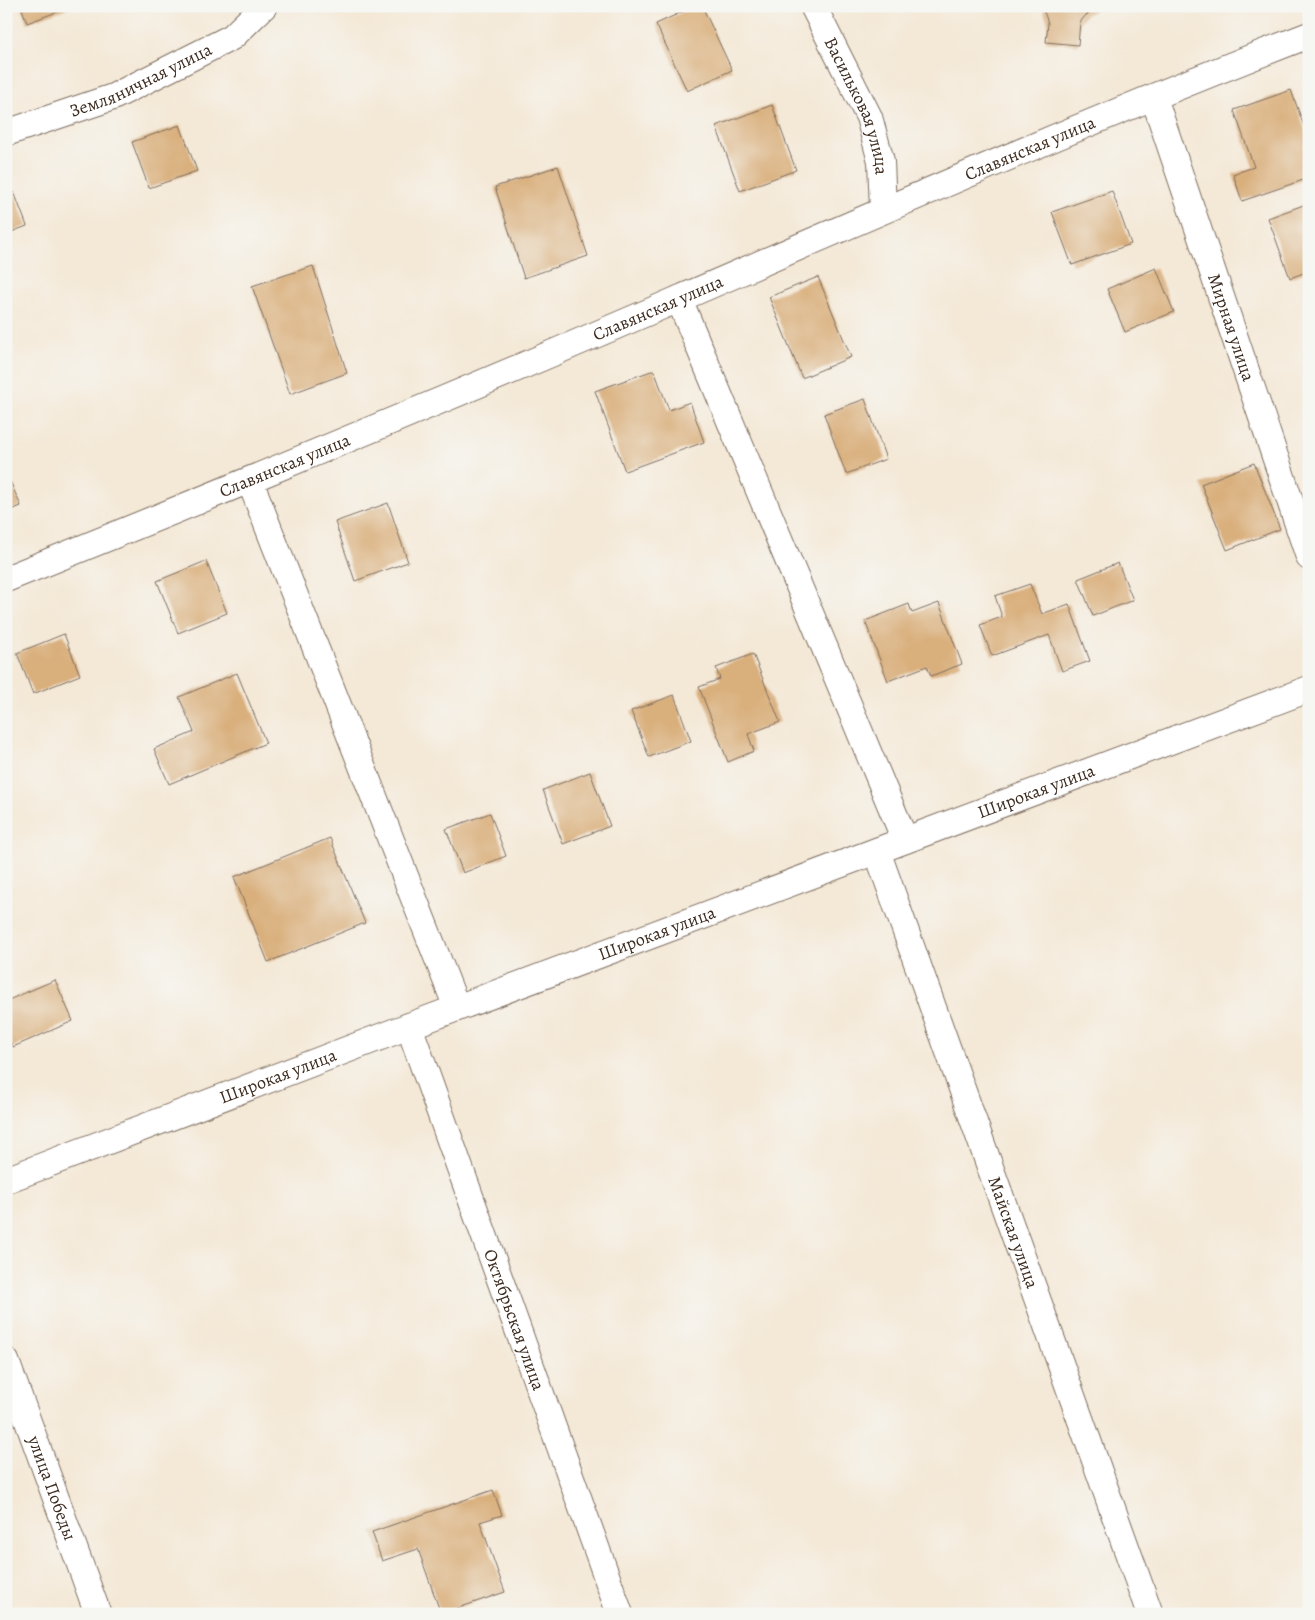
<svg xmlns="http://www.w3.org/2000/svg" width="1315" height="1620" font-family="Alegreya,serif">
	<rect width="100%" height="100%" fill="#f6f6f2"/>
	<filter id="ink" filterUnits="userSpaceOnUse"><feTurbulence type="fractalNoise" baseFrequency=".02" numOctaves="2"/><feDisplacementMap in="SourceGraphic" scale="10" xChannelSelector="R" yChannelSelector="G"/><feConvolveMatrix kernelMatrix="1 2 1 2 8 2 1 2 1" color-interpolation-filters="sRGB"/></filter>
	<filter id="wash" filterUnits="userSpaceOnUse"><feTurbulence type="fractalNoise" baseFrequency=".0096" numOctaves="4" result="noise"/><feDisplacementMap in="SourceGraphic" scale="20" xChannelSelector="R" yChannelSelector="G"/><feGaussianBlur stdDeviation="1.12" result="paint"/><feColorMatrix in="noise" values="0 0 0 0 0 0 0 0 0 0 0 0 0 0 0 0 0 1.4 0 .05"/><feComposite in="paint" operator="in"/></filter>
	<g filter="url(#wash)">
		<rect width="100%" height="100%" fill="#f4e8d6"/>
		<g id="blocks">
			<g fill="#d9af7b">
				<path d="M 21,6 L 73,6 L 27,23 Z"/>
				<path d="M 695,6 L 702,6 L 732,70 L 687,91 L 656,24 Z"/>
				<path d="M 1042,6 L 1104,6 L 1086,15 L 1080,22 L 1078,45 L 1046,42 L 1048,23 Z"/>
				<path d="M 1291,90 L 1309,140 L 1309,178 L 1242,201 L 1233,174 L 1254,167 L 1234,110 Z"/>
				<path d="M 772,105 L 796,170 L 740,191 L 716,126 Z"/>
				<path d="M 180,125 L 197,171 L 149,188 L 132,142 Z"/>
				<path d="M 558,166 L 588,256 L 524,278 L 495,187 Z"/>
				<path d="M 1112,191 L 1131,244 L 1072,265 L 1052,212 Z"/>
				<path d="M 14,192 L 27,226 L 6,234 L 6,195 Z"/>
				<path d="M 1309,203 L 1309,271 L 1290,278 L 1268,218 Z"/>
				<path d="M 313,266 L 347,373 L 290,394 L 252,286 Z"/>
				<path d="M 1156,268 L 1174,312 L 1125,332 L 1107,289 Z"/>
				<path d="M 818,277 L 851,357 L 802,378 L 769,297 Z"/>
				<path d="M 654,370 L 669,410 L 690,402 L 704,442 L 625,471 L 595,391 Z"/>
				<path d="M 865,399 L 886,459 L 846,474 L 824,414 Z"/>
				<path d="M 1254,463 L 1280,529 L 1227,550 L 1201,484 Z"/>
				<path d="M 6,472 L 21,506 L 6,512 Z"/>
				<path d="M 388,503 L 408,562 L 355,581 L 335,522 Z"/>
				<path d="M 206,561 L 227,613 L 178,633 L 157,581 Z"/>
				<path d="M 1118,563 L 1133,600 L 1093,616 L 1078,579 Z"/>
				<path d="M 1030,584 L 1042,614 L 1069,604 L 1090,661 L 1062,671 L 1049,635 L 992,656 L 980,625 L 1002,617 L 995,596 Z"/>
				<path d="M 939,603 L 962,664 L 931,676 L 927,666 L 888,681 L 865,621 L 909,604 L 912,613 Z"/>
				<path d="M 64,634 L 80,675 L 33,694 L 17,653 Z"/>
				<path d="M 753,654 L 780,722 L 748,734 L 754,751 L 728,762 L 699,687 L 720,679 L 716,668 Z"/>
				<path d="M 237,673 L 266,743 L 169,784 L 154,749 L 194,732 L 179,697 Z"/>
				<path d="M 674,695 L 691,741 L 649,757 L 631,711 Z"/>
				<path d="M 590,772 L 610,826 L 563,844 L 543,790 Z"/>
				<path d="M 490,813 L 506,856 L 463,873 L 446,829 Z"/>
				<path d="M 330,838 L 365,923 L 268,962 L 234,877 Z"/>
				<path d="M 55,980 L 73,1021 L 13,1047 L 6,1033 L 6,1001 Z"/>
				<path d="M 493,1490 L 502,1515 L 480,1522 L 505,1592 L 441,1614 L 418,1549 L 382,1561 L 372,1532 Z"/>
			</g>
		</g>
	</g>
	<g filter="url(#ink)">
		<use href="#blocks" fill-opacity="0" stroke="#7c6c5e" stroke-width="1"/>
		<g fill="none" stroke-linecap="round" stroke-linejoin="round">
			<g stroke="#7c6c5e" stroke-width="28">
				<g id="street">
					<path id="s1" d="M 813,6 L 869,117 L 881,161 L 883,210"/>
					<path id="s2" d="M 1154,98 L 1309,557"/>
					<path id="s3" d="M 6,133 L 113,97 L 232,37 L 264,6"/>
					<path d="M 679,299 L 905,840"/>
					<path d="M 250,481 L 457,1008"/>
					<path id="s4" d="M 6,579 C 232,488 457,395 681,298 C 889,208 1097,117 1309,35"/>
					<path id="s5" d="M 877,851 L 1150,1614"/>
					<path id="s6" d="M 409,1026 L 620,1614"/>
					<path id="s7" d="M 6,1180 L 409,1026 L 1309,689"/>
					<path id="s8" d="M 6,1361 L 98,1614"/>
				</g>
			</g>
			<use href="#street" stroke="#fff" stroke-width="26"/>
		</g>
	</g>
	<g text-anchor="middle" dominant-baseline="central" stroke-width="5" stroke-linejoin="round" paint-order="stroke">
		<g font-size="18" fill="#3b2a1e" stroke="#f6f6f2">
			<text stroke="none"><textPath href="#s3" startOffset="145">Земляничная улица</textPath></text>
			<text stroke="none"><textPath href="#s1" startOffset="110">Васильковая улица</textPath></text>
			<text stroke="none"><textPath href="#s4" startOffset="1111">Славянская улица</textPath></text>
			<text stroke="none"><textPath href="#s4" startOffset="706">Славянская улица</textPath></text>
			<text stroke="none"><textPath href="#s2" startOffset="242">Мирная улица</textPath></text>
			<text stroke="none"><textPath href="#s4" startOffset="301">Славянская улица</textPath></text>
			<text stroke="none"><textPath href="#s7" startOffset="1101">Широкая улица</textPath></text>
			<text stroke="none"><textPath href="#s7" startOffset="696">Широкая улица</textPath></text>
			<text stroke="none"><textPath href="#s7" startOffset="291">Широкая улица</textPath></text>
			<text stroke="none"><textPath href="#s5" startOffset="405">Майская улица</textPath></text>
			<text stroke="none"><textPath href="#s6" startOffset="312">Октябрьская улица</textPath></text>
			<text stroke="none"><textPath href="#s8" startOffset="135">улица Победы</textPath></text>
		</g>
	</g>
	<rect width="1315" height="1620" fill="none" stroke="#f6f6f2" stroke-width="25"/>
</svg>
